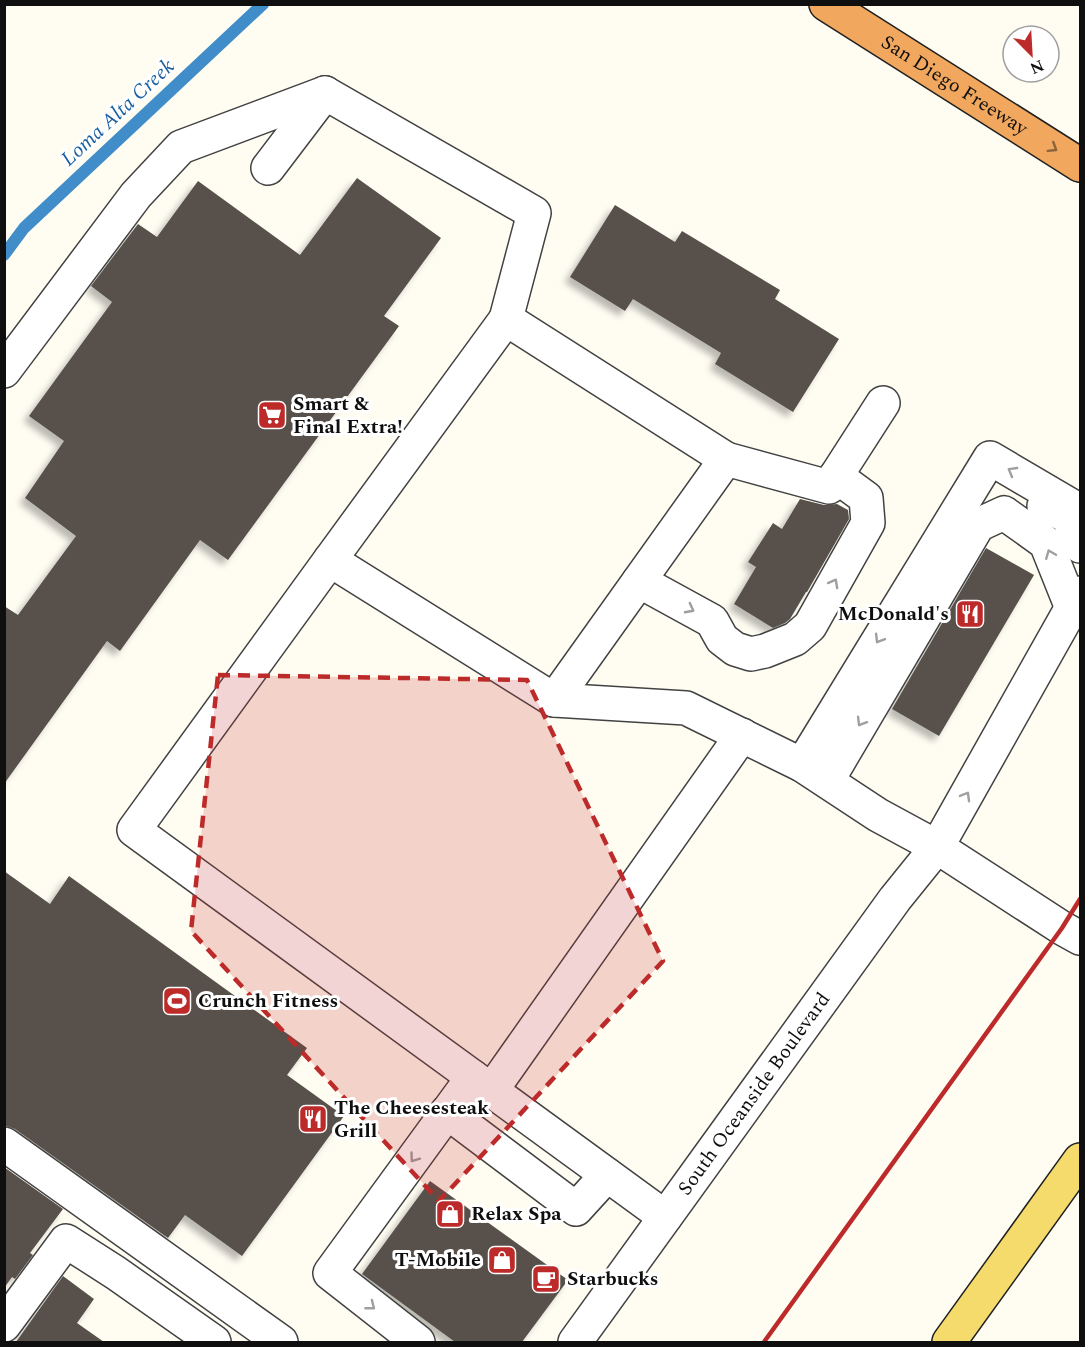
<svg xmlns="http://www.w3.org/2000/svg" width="1085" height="1347" font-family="Spectral,serif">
	<defs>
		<filter id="shadow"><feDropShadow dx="-5.5" dy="5.5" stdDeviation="3" flood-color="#0004"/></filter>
	</defs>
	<rect width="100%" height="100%" fill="#fffdf2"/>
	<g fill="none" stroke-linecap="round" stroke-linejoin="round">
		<path stroke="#408dca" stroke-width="12" d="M 4,255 L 24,228 L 263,4"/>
	</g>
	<g fill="#58514c" filter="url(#shadow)">
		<path d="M 357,178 L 441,238 L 384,316 L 399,326 L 228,560 L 200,540 L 120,651 L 107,641 L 4,784 L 4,606 L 18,615 L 76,536 L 25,498 L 64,441 L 29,416 L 112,302 L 91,286 L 138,224 L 157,237 L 198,181 L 300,255 Z"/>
		<path d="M 615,205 L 675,242 L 682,231 L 780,290 L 775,299 L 839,339 L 793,412 L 715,364 L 721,353 L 633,299 L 625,311 L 570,277 Z"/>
		<path d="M 800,499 L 824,505 L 837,504 L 848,510 L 849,519 L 807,592 L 806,592 L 790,619 L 785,623 L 773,628 L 734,604 L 756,567 L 748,562 L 773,523 L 782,529 Z"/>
		<path d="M 986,548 L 1034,575 L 939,736 L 892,709 Z"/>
		<path d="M 4,871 L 50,904 L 69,876 L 307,1048 L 287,1075 L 344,1116 L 242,1256 L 185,1215 L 168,1238 L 15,1129 L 4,1125 Z"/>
		<path d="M 4,1167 L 63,1209 L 30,1253 L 33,1255 L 15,1279 L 12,1277 L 4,1288 Z"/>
		<path d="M 430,1181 L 568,1280 L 522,1342 L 455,1342 L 362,1274 Z"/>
		<path d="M 63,1276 L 94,1299 L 77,1323 L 104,1342 L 16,1342 Z"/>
	</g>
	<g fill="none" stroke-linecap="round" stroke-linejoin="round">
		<g stroke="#424242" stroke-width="36">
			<g id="minor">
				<path d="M 268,168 L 325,93 L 534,213 L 506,319"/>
				<path d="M 4,371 L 136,195 L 181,147 L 325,93"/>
				<path d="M 726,459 L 829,487 L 883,403"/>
				<path d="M 1044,506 L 1068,516 L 1080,546"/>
				<path d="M 330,560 L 506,319 L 726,459 L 554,700"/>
				<path d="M 639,581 L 712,621 L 722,639 L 735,649 L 751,654 L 765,651 L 795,639 L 810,626 L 868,523 L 866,498 L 836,476"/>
				<path d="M 802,765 L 990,458 L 1080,511"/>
				<path d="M 827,781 L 978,525 L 1004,513 L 1046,543 L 1072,608"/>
				<path d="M 491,1091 L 742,735"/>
				<path d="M 447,1112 L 576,1209 L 607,1175"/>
				<path d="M 4,1144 L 281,1342"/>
				<path d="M 665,1217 L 134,830 L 330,560 L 554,700 L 686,708 L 802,765 L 878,815 L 937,847 L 1062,928 L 1080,938"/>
				<path d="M 4,1325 L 66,1241 L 116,1273 L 214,1342"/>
				<path d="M 418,1342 L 330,1273 L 473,1077"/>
				<path id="s1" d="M 575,1342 L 895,899 L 937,847 L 1080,593"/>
			</g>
		</g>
		<g stroke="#202020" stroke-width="36">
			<path id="major" d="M 949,1342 L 1080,1160"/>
		</g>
		<g stroke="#202020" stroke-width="36">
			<g id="highway">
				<path id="s2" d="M 826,4 L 1080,165"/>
			</g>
		</g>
		<use href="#minor" stroke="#fff" stroke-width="33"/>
		<use href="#major" stroke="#f5da6c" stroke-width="33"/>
		<use href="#highway" stroke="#f1a85e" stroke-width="33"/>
		<path stroke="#bd2a2a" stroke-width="4.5" d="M 764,1342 L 1062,928 L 1080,899"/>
	</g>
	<defs><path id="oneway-chevron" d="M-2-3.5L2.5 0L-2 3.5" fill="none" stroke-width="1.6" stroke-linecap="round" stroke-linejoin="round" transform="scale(1.5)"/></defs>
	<use stroke="#8b633a" href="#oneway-chevron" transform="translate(1053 148) rotate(32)"/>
	<g stroke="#9f9f9f">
		<use href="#oneway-chevron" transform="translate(1012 471) rotate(-150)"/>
		<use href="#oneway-chevron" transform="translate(1050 554) rotate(-112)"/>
		<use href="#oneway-chevron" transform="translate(834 583) rotate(-61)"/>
		<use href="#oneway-chevron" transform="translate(690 609) rotate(28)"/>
		<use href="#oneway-chevron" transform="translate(879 639) rotate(121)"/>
		<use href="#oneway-chevron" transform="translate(861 722) rotate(121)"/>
		<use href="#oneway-chevron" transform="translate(966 796) rotate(-60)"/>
		<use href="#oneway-chevron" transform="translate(414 1158) rotate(126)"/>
		<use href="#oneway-chevron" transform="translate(371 1306) rotate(38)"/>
	</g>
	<path fill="#bd2a2a" fill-opacity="0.2" stroke="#bd2a2a" stroke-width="4.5" stroke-dasharray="12 8" stroke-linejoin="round" d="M 218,675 L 527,680 L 663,961 L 439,1201 L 191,931 Z"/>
	<defs>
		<g id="supermarket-square" transform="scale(1.5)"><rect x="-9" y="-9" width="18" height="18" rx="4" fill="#bd2a2a" stroke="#fff"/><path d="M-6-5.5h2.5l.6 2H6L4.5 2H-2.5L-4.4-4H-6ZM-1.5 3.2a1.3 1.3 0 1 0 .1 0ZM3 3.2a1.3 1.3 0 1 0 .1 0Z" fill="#fff"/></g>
		<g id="restaurant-square" transform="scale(1.5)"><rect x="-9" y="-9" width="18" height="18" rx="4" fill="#bd2a2a" stroke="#fff"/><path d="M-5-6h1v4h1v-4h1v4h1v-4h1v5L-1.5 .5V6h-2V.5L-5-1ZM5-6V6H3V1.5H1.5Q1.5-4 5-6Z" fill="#fff"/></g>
		<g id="stadium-square" transform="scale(1.5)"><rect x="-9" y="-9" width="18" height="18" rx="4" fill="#bd2a2a" stroke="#fff"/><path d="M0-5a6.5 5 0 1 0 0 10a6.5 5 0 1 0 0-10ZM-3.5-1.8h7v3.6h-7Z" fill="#fff"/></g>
		<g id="shop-square" transform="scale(1.5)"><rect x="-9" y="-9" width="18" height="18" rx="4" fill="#bd2a2a" stroke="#fff"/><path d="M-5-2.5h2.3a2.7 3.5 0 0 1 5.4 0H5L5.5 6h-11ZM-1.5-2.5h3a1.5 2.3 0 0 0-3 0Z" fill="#fff"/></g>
		<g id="cafe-square" transform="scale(1.5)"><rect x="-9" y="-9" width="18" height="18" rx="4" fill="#bd2a2a" stroke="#fff"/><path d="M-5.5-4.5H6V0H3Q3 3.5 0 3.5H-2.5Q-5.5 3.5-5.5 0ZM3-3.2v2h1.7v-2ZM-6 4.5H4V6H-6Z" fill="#fff"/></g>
	</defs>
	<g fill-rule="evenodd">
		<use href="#supermarket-square" x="272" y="415"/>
		<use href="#restaurant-square" x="970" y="614"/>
		<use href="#stadium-square" x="177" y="1001"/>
		<use href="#restaurant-square" x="313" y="1119"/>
		<use href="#shop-square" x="450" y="1214"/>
		<use href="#shop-square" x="502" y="1260"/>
		<use href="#cafe-square" x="546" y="1279"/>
	</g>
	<g text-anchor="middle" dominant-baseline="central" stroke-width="6" stroke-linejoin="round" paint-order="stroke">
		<g font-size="20" fill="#0f0f0f" stroke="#fff">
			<text stroke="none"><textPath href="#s2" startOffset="152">San Diego Freeway</textPath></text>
			<text stroke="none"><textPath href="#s1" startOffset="306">South Oceanside Boulevard</textPath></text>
		</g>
		<g font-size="20" font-weight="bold" fill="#0f0f0f" stroke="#fff" text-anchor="start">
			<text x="293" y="404">Smart &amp;<tspan x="293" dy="23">Final Extra!</tspan></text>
			<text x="949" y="614" text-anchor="end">McDonald's</text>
			<text x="198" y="1001">Crunch Fitness</text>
			<text x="334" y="1108">The Cheesesteak<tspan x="334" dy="23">Grill</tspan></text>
			<text x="471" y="1214">Relax Spa</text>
			<text x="481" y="1260" text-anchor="end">T-Mobile</text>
			<text x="567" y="1279">Starbucks</text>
		</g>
		<g font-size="21" font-style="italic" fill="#1a5f9f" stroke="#fff">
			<text transform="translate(118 113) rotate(-43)">Loma Alta Creek</text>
		</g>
	</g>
	<rect width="1085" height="1347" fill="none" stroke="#0f0f0f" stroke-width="12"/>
	<g transform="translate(1031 54) rotate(156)"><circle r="28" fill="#ffffff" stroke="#9f9f9f" stroke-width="1.5"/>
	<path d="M0-4.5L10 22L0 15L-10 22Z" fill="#bd2a2a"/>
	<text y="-9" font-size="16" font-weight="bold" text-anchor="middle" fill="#0f0f0f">N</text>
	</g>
</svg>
